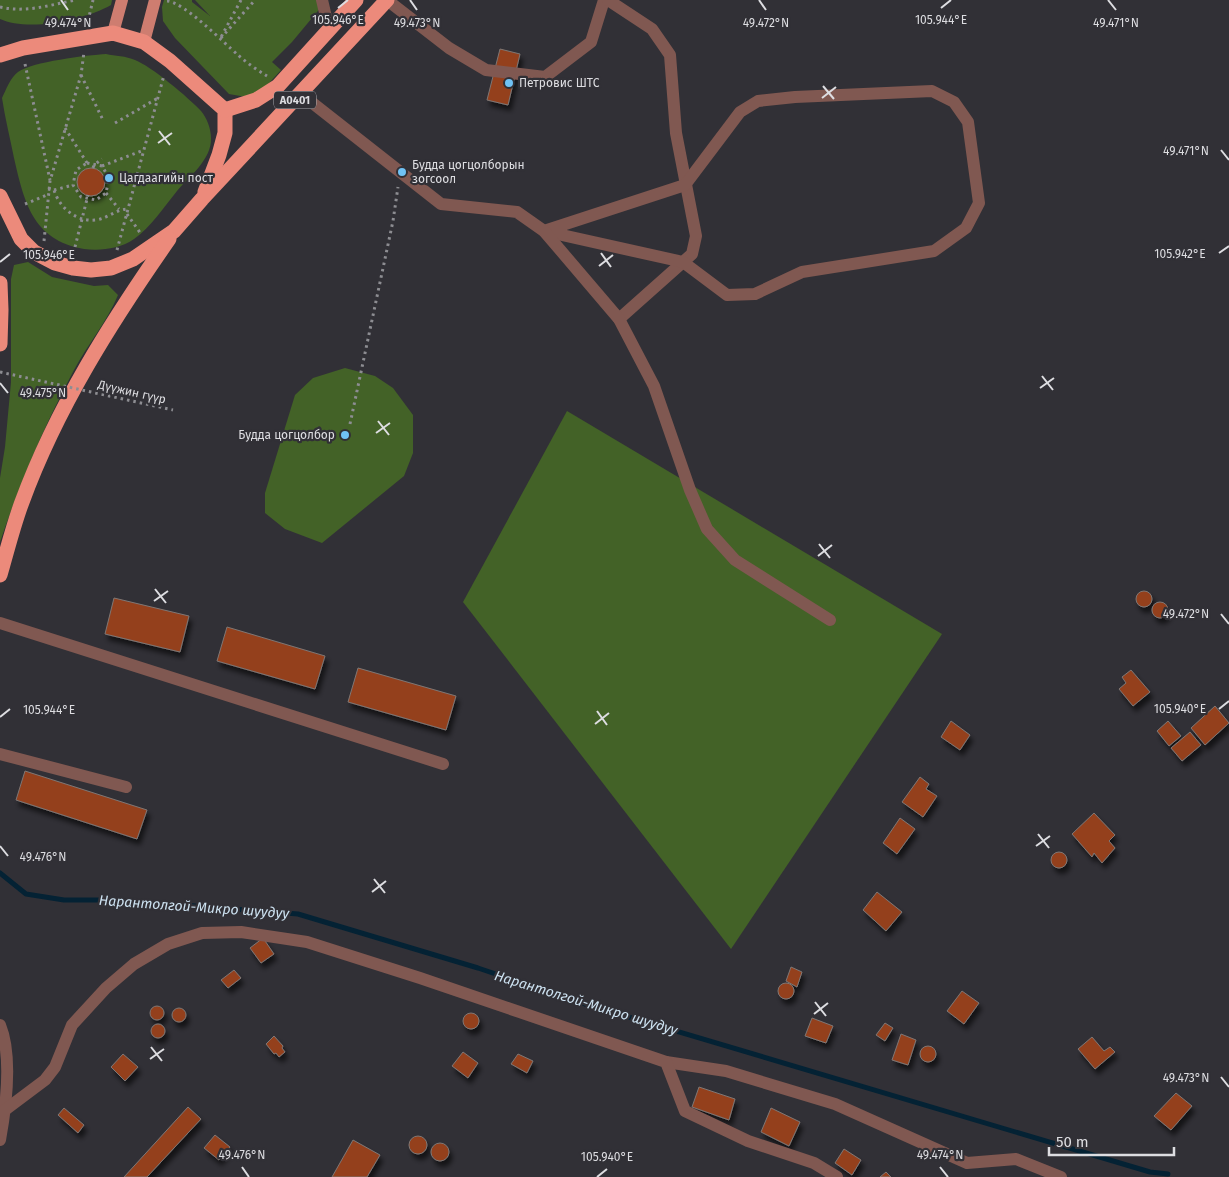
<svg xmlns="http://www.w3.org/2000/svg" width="1229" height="1177" font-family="'Fira Sans',sans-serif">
	<defs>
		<filter id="shadow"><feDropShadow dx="3" dy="5.5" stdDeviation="2.5" flood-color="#0009"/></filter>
	</defs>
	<rect width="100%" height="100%" fill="#313036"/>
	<g fill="#436227">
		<path d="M 0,0 L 112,0 L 111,5 C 85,20 28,32 0,19 Z"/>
		<path d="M 164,0 L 192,0 L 192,2 L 210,16 L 195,0 L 327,0 L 292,42 L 272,62 L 281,70 L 261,92 L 246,97 L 229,94 L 175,38 L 163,21 L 162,7 Z"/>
		<path d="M 106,54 C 115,56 126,56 135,60 C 151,66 189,98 201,111 C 207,118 211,129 211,138 C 212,159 189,177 177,191 C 164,207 151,227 134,239 C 120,249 100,251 84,249 C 32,240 24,201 14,158 C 10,138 5,118 2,98 C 6,90 10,78 18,72 C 31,62 88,55 106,54 Z"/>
		<path d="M 28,262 L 52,277 L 94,286 L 108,285 L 118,295 C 107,322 87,345 74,370 C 44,426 20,483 0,542 L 0,478 L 5,447 L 11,382 L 11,279 L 14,265 Z"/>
		<path d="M 345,368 L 375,376 L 393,388 L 413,415 L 413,453 L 404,476 L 322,543 L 285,529 L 265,513 L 265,493 L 295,395 L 313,378 Z"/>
		<path d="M 567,411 L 942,634 L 731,949 L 463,602 Z"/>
	</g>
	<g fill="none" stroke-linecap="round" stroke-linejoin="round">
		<path stroke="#042234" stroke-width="5" d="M 0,873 L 26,894 L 64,900 L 118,900 L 298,914 L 478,968 L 585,1004 L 1150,1172 L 1168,1174"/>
	</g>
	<g fill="#94401f" stroke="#7f7774" filter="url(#shadow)">
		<path d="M 500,49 L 520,54 L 508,105 L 487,100 Z"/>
		<circle cx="91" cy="182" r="14"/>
		<circle cx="1144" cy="599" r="8"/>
		<path d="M 114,598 L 189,616 L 180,652 L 105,634 Z"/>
		<circle cx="1160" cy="610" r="8"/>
		<path d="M 227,627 L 325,656 L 315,689 L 217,661 Z"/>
		<path d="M 358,668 L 456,696 L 446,730 L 348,702 Z"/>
		<path d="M 1131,670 L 1150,692 L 1133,706 L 1119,689 L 1126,683 L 1122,677 Z"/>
		<path d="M 1215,706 L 1229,723 L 1205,745 L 1191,728 Z"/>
		<path d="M 951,721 L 970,735 L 960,750 L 941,737 Z"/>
		<path d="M 1168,721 L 1181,736 L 1169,746 L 1157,731 Z"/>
		<path d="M 1190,732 L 1201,745 L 1182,761 L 1171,748 Z"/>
		<path d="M 25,771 L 147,810 L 137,839 L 16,800 Z"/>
		<path d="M 920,777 L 929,784 L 926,789 L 937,796 L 923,817 L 902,802 Z"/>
		<path d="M 1094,813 L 1115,835 L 1109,841 L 1115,848 L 1102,863 L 1094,853 L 1092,857 L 1072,834 Z"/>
		<path d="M 900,818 L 915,829 L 897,854 L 883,843 Z"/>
		<circle cx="1059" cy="860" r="8"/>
		<path d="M 877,892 L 902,912 L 886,931 L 863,910 Z"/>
		<path d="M 263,938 L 274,954 L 261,963 L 250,948 Z"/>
		<path d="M 791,967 L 802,972 L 797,987 L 786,981 Z"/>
		<path d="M 234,970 L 241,978 L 228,988 L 221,980 Z"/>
		<circle cx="786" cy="991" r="8"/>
		<path d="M 962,991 L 979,1003 L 964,1024 L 947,1011 Z"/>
		<circle cx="157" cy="1013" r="7"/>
		<circle cx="179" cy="1015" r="7"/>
		<circle cx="471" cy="1021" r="8"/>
		<path d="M 812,1018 L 833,1026 L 826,1043 L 805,1036 Z"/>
		<path d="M 885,1023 L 893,1028 L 885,1041 L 876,1035 Z"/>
		<circle cx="158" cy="1031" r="7"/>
		<path d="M 901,1034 L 916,1040 L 908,1065 L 892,1060 Z"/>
		<path d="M 274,1036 L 283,1046 L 282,1048 L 285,1052 L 279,1057 L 276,1053 L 274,1054 L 266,1044 Z"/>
		<path d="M 1092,1037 L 1104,1051 L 1110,1047 L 1115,1052 L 1095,1069 L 1078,1049 Z"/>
		<circle cx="928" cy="1054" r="8"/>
		<path d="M 463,1052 L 478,1063 L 468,1078 L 452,1066 Z"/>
		<path d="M 123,1054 L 138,1067 L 125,1081 L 111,1067 Z"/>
		<path d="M 518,1054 L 533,1061 L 527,1073 L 511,1064 Z"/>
		<path d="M 699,1087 L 735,1099 L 729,1120 L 692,1107 Z"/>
		<path d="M 1176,1093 L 1192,1106 L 1171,1130 L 1154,1116 Z"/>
		<path d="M 188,1107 L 201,1119 L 147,1177 L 124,1177 Z"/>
		<path d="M 64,1108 L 84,1125 L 78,1133 L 58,1115 Z"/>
		<path d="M 771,1108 L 800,1122 L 789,1146 L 761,1132 Z"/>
		<path d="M 215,1135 L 230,1147 L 219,1160 L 204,1148 Z"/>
		<circle cx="418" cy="1145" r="9"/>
		<path d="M 353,1140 L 380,1155 L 367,1177 L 332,1177 Z"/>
		<circle cx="440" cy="1152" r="9"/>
		<path d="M 844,1149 L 861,1160 L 852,1175 L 835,1163 Z"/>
		<path d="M 886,1172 L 891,1177 L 880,1177 Z"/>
	</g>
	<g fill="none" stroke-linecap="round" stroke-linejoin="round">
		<g stroke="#8d8d92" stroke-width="3" stroke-dasharray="2.5 4" stroke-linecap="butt">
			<path d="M 241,0 L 220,39 L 255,0"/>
			<path d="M 167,1 C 184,2 224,43 238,55 C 247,63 257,70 267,76"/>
			<path d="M 0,7 C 27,13 49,5 76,0"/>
			<path d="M 88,21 L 93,0"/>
			<path d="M 25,64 L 50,180"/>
			<path d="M 81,75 L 103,120"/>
			<path d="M 115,123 L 158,98"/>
			<path d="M 65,128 L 87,163"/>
			<path d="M 87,163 L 102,166 L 109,178 L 106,193 L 96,200 L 81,197 L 73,185 L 76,170 Z"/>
			<path d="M 102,166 L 144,150"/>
			<path d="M 93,168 L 94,165 L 102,159"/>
			<path d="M 48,189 L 54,190 C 59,207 76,222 95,220 C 108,219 115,209 129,209"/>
			<path d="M 54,190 L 73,185"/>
			<path d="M 106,193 L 119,209"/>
			<path d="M 25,204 L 47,195"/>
			<path d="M 127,214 L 141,234"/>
			<path d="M 44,241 L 50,181 L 81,75 L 84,52"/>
			<path d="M 75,247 L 88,195"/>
			<path d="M 117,250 L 164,75"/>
			<path d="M 350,424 L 393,221 L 398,187"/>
		</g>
		<g stroke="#805851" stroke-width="12">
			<path d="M 322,0 L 329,30"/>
			<path d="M 387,0 L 449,48 L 486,70 L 545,77 L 591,42 L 604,0"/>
			<path d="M 608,0 L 652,29 L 670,55 L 676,133 L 696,236 L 692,254 L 619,319"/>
			<path d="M 932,91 L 954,102 L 968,122 L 979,203 L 966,228 L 934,251 L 802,272 L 755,294 L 727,295 L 683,262 L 544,231 L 685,185 L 740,112 L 758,101 L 795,97 Z"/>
			<path d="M 301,94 L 441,204 L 517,212 L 544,231 L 619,319 L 654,386 L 690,490 L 707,529 L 735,560 L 830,620"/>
			<path d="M 0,623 L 443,764"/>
			<path d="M 0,754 L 126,787"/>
			<path d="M 0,1025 C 13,1057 6,1107 0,1140"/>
			<path d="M 666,1062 L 726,1071 L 835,1104 L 967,1163 L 1016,1159 L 1061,1177"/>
			<path d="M 0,1116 L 5,1110 L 45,1080 L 55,1067 L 72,1025 L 106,988 L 134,964 L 168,944 L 202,933 L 241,932 L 307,942 L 420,978 L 666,1062 L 685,1111 L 748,1141 L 814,1163 L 837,1177"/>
		</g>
		<g stroke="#ce7d70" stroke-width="12">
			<path d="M 113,33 L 122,0"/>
			<path d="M 144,42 L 155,0"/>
		</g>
		<g stroke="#ec8a7b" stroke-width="15">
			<path d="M 0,55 L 23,48 L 113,33 L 144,42 L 170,61 L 225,110 L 225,133 L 219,155 L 205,192"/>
			<path d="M 225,110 L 256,100 L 278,86 L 356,0"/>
			<path d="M 0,196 L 21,239 L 34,252 L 55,263 L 73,268 L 91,270 L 111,268 L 133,259 L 174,231 L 202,199 L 387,0"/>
			<path d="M 0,283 L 1,310 L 0,344"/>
			<path d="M 0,575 C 7,551 13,526 22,502 C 57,407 111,322 169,239"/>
		</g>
		<path stroke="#8d8d92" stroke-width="3" stroke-dasharray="2.5 4" stroke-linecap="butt" d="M 0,372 L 173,410"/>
	</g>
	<path fill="none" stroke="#dddde1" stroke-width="2" d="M 61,0 L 68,10M 410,0 L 417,10M 759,0 L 766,10M 1108,0 L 1116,10M 338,8 L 348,0M 941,8 L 951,0M 823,86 L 834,99M 822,98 L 836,87M 159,131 L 170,145M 158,143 L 172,133M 1221,150 L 1229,160M 601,253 L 611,267M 1219,253 L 1229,246M 0,262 L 10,254M 599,266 L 613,255M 1042,376 L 1053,390M 0,383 L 8,393M 1040,388 L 1054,378M 378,421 L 389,435M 376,433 L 390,423M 819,544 L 830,558M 818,556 L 832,545M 155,589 L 166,603M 154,601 L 168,591M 1221,614 L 1229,624M 1219,709 L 1229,701M 597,711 L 607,725M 0,717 L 10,709M 595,724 L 609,713M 1038,834 L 1049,848M 0,846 L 8,856M 1036,846 L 1050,836M 374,879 L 385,893M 372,892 L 386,881M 815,1002 L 826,1016M 814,1014 L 828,1003M 151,1047 L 162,1061M 150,1059 L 164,1049M 1221,1077 L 1229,1087M 242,1167 L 249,1177M 940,1167 L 948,1177M 597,1177 L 607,1169"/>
	<g fill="#70c2f4" stroke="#313036" stroke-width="2">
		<circle cx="509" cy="83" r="5"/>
		<circle cx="402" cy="172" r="5"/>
		<circle cx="109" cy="178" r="5"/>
		<circle cx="345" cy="435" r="5"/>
	</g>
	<g text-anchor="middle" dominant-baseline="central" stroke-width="4.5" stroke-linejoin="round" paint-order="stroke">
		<rect fill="#313036" stroke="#a9a9ae" stroke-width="1" x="274" y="91.5" width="42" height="17" rx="4"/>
		<g font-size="11" font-weight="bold" fill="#dddde1">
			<text x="295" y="100">A0401</text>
		</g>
		<g font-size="12" fill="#dddde1" stroke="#313036" text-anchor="start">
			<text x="519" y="83">Петровис ШТС</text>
			<text x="412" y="165">Будда цогцолборын<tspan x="412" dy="14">зогсоол</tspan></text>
			<text x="119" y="178">Цагдаагийн пост</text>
			<text x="335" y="435" text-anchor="end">Будда цогцолбор</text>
		</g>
		<g font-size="12" fill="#dddde1" stroke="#313036">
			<text transform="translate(132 392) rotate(13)">Дүүжин гүүр</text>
		</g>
		<g font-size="14" font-style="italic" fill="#cde2f1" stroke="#313036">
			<text transform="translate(194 907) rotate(4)">Нарантолгой-Микро шуудуу</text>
			<text transform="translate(586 1003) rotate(17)">Нарантолгой-Микро шуудуу</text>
		</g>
	</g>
	<g font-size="12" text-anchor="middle" fill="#dddde1" stroke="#313036" stroke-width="4.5" stroke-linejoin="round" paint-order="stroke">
		<text x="338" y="24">105.946°E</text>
		<text x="941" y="24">105.944°E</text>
		<text x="68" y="27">49.474°N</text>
		<text x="417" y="27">49.473°N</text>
		<text x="766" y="27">49.472°N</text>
		<text x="1116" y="27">49.471°N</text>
		<text x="1186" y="155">49.471°N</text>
		<text x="1180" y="258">105.942°E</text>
		<text x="49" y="259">105.946°E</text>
		<text x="43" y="397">49.475°N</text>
		<text x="1186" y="618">49.472°N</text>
		<text x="1180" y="713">105.940°E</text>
		<text x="49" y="714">105.944°E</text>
		<text x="43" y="861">49.476°N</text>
		<text x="1186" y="1082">49.473°N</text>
		<text x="242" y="1159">49.476°N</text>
		<text x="940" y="1159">49.474°N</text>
		<text x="607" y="1161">105.940°E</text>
	</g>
	<path d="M1049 1147v8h125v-8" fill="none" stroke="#dddde1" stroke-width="2.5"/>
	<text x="1056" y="1147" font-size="15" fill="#dddde1" stroke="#313036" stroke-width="4" paint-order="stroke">50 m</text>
</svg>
